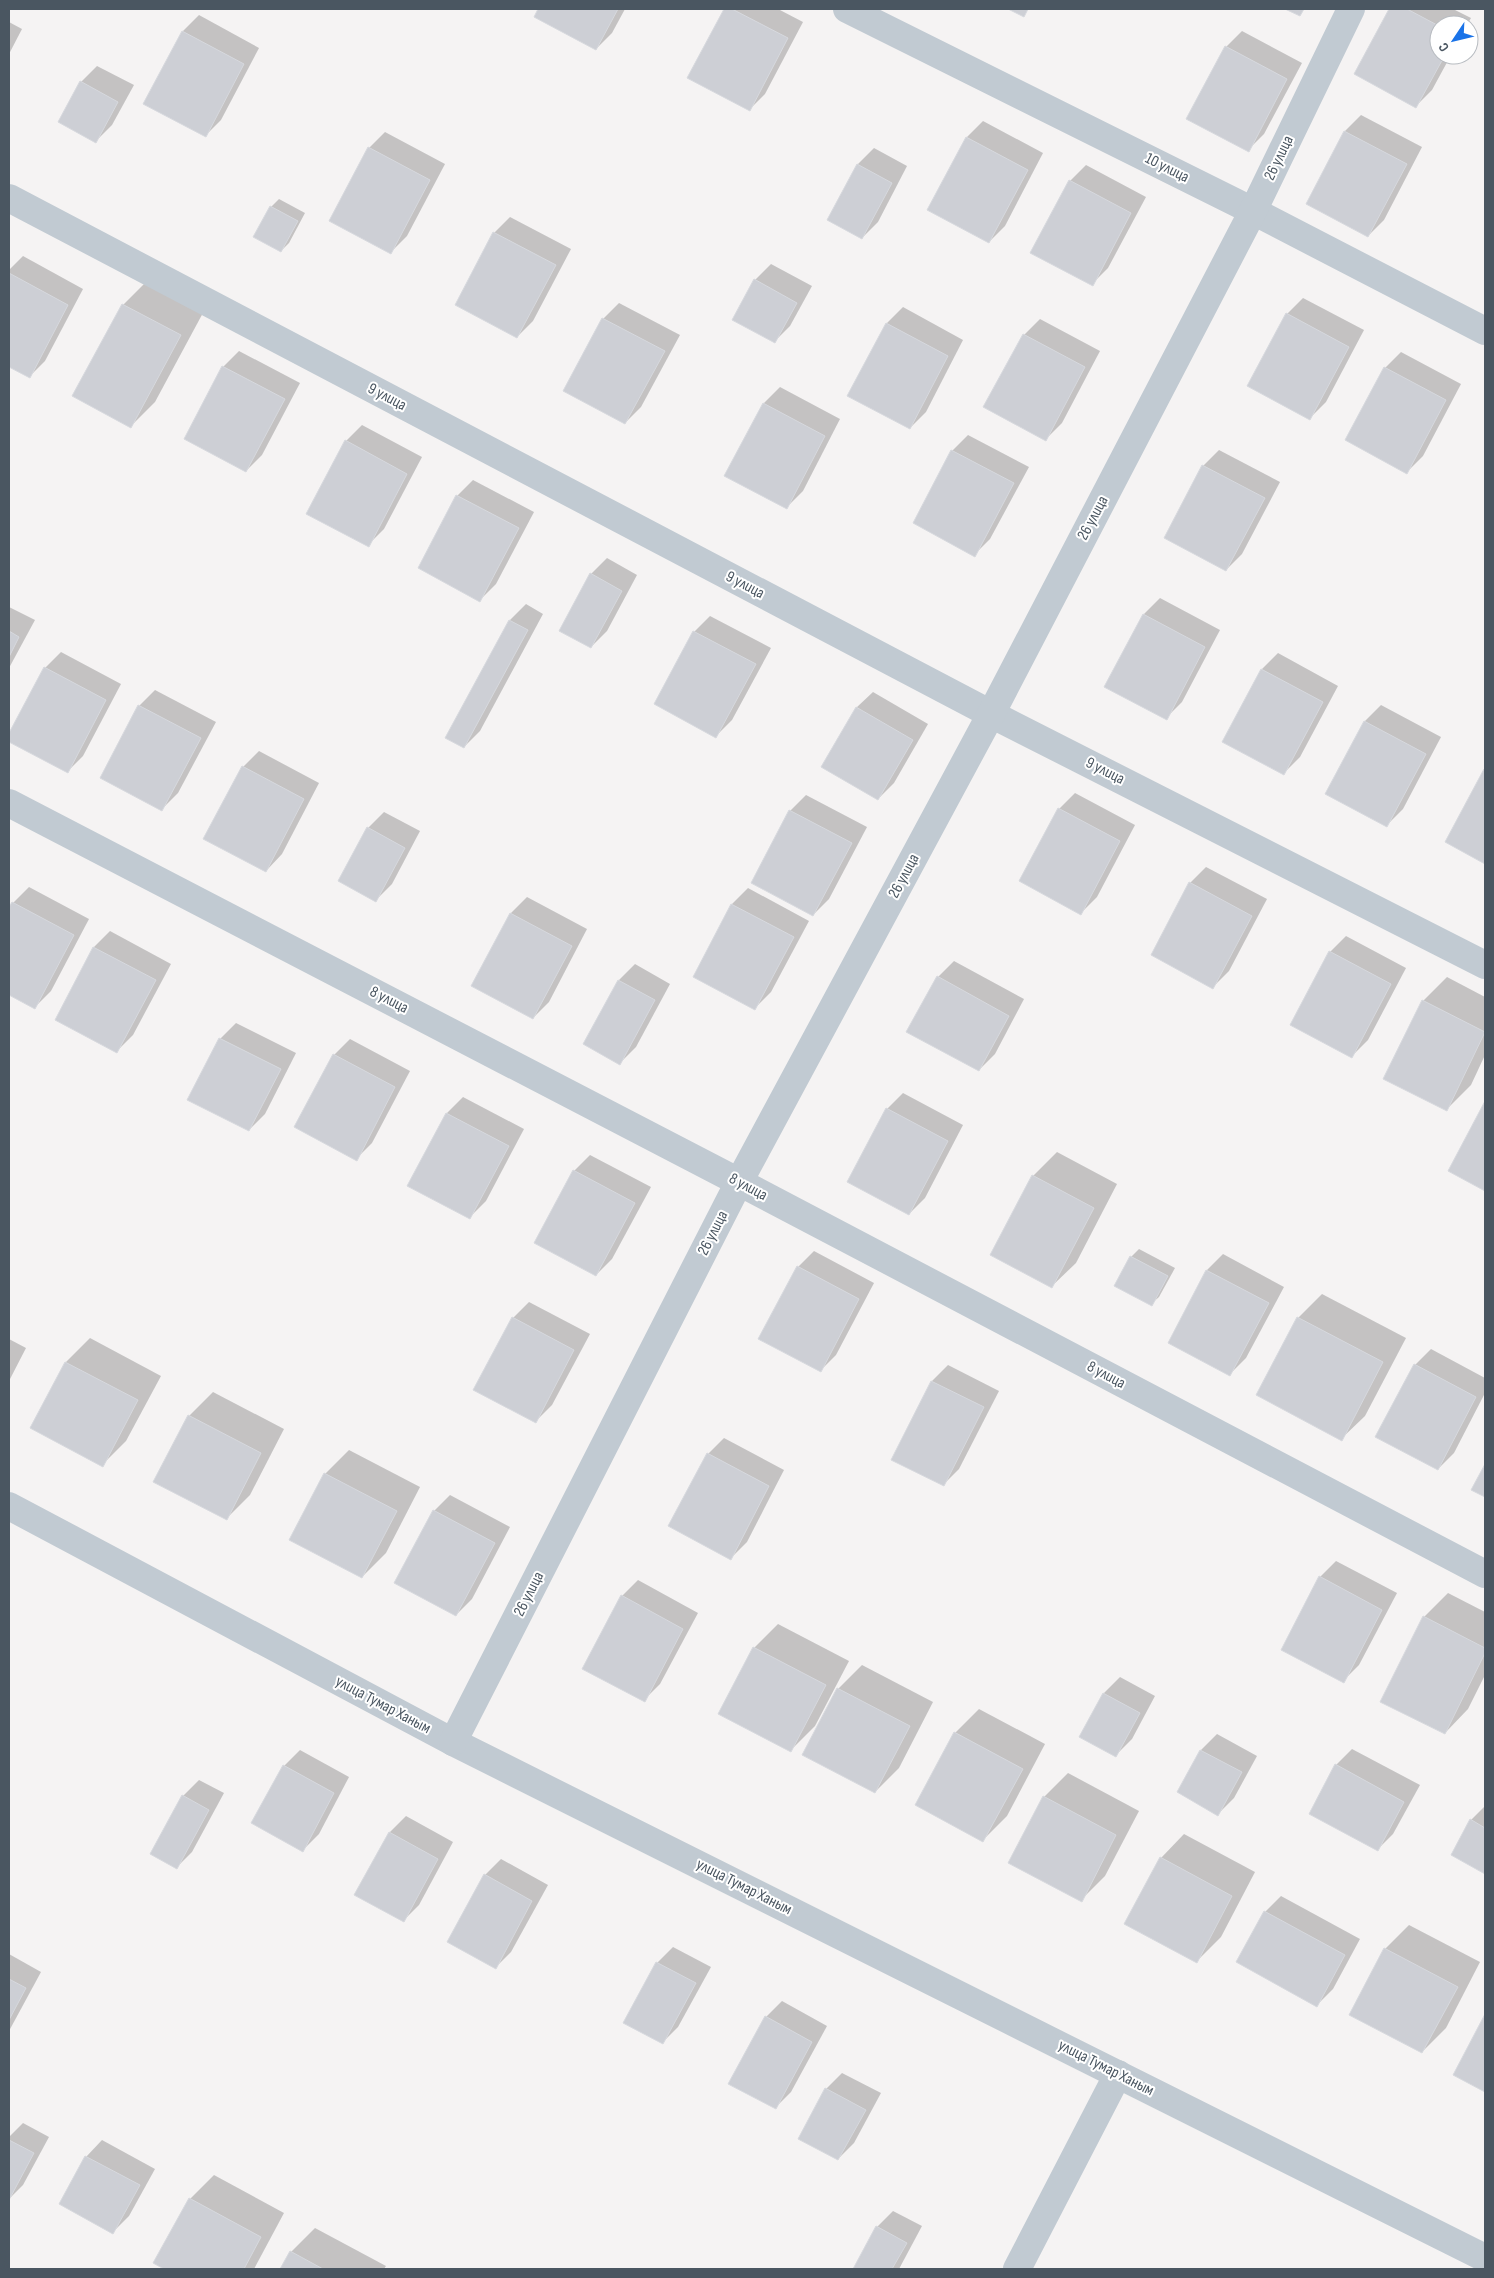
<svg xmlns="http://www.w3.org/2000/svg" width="1494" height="2278" font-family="'Sofia Sans Condensed',sans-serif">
	<rect width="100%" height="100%" fill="#f5f3f3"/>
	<g fill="#0003">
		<path d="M 540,9 L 625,9 L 612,33 L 596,49 L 535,17 Z"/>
		<path d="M 725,9 L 778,9 L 803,22 L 765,94 L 749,110 L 689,78 Z"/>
		<path d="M 1390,9 L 1453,9 L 1471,18 L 1467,25 L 1439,25 L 1439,55 L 1451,55 L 1432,90 L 1416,106 L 1356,74 Z"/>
		<path d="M 199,15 L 259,48 L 221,120 L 205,136 L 145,104 L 183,31 Z"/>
		<path d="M 9,22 L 22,29 L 9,54 Z"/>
		<path d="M 1242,31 L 1302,63 L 1264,134 L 1248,150 L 1226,47 Z"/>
		<path d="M 97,66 L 134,85 L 112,125 L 96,141 L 59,121 L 81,82 Z"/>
		<path d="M 1361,115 L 1422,147 L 1384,220 L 1368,236 L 1307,203 L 1345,131 Z"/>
		<path d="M 983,121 L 1043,153 L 1005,226 L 989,242 L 929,209 L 967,137 Z"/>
		<path d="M 385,132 L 445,164 L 407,236 L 391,252 L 369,148 Z"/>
		<path d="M 874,148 L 907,166 L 878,222 L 862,238 L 828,220 L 858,164 Z"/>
		<path d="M 1086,165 L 1146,197 L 1108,268 L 1092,284 L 1070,181 Z"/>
		<path d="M 279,199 L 305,213 L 289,243 L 281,251 L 271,207 Z"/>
		<path d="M 510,217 L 571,249 L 533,321 L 517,337 L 494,233 Z"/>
		<path d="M 23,256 L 83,289 L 45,361 L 29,377 L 9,366 L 9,270 Z"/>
		<path d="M 771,264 L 812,286 L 790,326 L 774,342 L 755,280 Z"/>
		<path d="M 147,281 L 204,311 L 155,402 L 131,426 L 74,395 L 123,305 Z"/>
		<path d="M 1303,298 L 1364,330 L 1326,402 L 1310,418 L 1287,314 Z"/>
		<path d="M 619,303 L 680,335 L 641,407 L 625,423 L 603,319 Z"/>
		<path d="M 903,307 L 963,340 L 926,412 L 910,428 L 849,396 L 887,323 Z"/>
		<path d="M 1040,319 L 1100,351 L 1062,423 L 1046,439 L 1024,335 Z"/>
		<path d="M 239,351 L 300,383 L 262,455 L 246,471 L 223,367 Z"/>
		<path d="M 1401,352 L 1461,384 L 1423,456 L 1407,472 L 1385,368 Z"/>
		<path d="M 780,387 L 840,419 L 803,491 L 787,507 L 726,475 L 764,403 Z"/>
		<path d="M 362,425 L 422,457 L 384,529 L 368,545 L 346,441 Z"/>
		<path d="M 968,435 L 1029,467 L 990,539 L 974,555 L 952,451 Z"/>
		<path d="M 1219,450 L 1280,482 L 1242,554 L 1226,570 L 1203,466 Z"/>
		<path d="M 473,480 L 534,512 L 496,584 L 480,600 L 457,496 Z"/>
		<path d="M 607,558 L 637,575 L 607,631 L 591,647 L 591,574 Z"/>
		<path d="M 1160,598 L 1220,630 L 1182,702 L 1166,718 L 1144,614 Z"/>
		<path d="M 526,604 L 543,614 L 480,731 L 464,747 L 510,620 Z"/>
		<path d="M 9,607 L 35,620 L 9,668 Z"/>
		<path d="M 710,616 L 771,648 L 732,720 L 716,736 L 694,632 Z"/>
		<path d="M 61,652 L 121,684 L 83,756 L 67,772 L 9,741 L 9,736 L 45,668 Z"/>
		<path d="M 1278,653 L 1338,686 L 1300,757 L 1284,773 L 1262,669 Z"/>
		<path d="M 155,690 L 216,722 L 178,793 L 162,809 L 101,777 L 139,706 Z"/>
		<path d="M 873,692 L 928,724 L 894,783 L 878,799 L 856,708 Z"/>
		<path d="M 1381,705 L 1441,737 L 1403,809 L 1387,825 L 1327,793 L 1365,721 Z"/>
		<path d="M 259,751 L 319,783 L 282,854 L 266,871 L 243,767 Z"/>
		<path d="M 1485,770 L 1485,862 L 1447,842 Z"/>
		<path d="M 1075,793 L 1135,825 L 1097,897 L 1081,913 L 1059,809 Z"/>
		<path d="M 806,795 L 867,827 L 829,899 L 813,915 L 752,882 L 790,811 Z"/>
		<path d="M 384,812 L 420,831 L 392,884 L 376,900 L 368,828 Z"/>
		<path d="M 1206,867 L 1267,899 L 1229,971 L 1213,987 L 1190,883 Z"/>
		<path d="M 29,887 L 89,919 L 51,991 L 35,1007 L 9,993 L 9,910 L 13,903 Z"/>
		<path d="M 748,888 L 809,921 L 771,992 L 755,1008 L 694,976 L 732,904 Z"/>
		<path d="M 527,897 L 587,929 L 549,1002 L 533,1018 L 473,985 L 511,913 Z"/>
		<path d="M 110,931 L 171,964 L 133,1035 L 117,1051 L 57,1019 L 94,947 Z"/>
		<path d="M 1346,936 L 1406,968 L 1368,1040 L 1352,1056 L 1330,952 Z"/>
		<path d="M 954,961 L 1024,999 L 995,1054 L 979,1070 L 938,977 Z"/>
		<path d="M 635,964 L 670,984 L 636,1047 L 620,1063 L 619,980 Z"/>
		<path d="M 1447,977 L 1485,997 L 1485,1055 L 1471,1085 L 1447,1109 L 1423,1001 Z"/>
		<path d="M 236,1023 L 296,1053 L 265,1114 L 249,1130 L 220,1039 Z"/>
		<path d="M 350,1039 L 410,1071 L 372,1143 L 356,1159 L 334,1055 Z"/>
		<path d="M 903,1093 L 963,1125 L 925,1198 L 909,1214 L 887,1109 Z"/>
		<path d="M 463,1097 L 524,1129 L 486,1201 L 470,1217 L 409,1185 L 447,1113 Z"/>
		<path d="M 1485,1103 L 1485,1190 L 1450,1171 Z"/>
		<path d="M 1057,1152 L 1117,1184 L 1076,1263 L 1052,1286 L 992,1255 L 1033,1176 Z"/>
		<path d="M 590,1155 L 651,1187 L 612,1259 L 596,1275 L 574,1171 Z"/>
		<path d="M 1139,1249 L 1175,1268 L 1159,1297 L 1151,1304 L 1131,1257 Z"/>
		<path d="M 814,1251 L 874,1283 L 836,1355 L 820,1371 L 798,1267 Z"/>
		<path d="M 1223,1254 L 1284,1287 L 1246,1358 L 1230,1374 L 1169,1342 L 1207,1270 Z"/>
		<path d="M 1322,1294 L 1406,1338 L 1365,1416 L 1341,1439 L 1298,1318 Z"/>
		<path d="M 529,1302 L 590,1334 L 552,1405 L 536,1421 L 513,1318 Z"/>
		<path d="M 90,1338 L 161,1376 L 126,1441 L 102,1465 L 31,1428 L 66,1362 Z"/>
		<path d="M 9,1339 L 26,1348 L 9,1381 Z"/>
		<path d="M 1431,1349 L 1485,1378 L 1485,1393 L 1454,1453 L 1438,1469 L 1415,1365 Z"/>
		<path d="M 948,1365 L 999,1391 L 959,1469 L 943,1485 L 893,1460 L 932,1381 Z"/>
		<path d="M 213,1392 L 284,1429 L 250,1495 L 226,1519 L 155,1481 L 189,1416 Z"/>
		<path d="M 724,1438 L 784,1470 L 747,1542 L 731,1558 L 708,1454 Z"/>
		<path d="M 349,1450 L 420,1487 L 386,1553 L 362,1577 L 325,1474 Z"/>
		<path d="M 450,1495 L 510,1527 L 472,1599 L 456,1615 L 434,1511 Z"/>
		<path d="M 1336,1561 L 1397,1593 L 1359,1665 L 1343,1681 L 1320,1577 Z"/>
		<path d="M 638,1580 L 698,1613 L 660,1684 L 644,1700 L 622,1596 Z"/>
		<path d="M 1448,1593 L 1485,1612 L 1485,1675 L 1468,1709 L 1445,1733 L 1424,1617 Z"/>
		<path d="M 778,1624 L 849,1661 L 815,1726 L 791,1750 L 720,1713 L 754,1648 Z"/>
		<path d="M 862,1665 L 933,1702 L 899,1768 L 875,1792 L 838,1689 Z"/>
		<path d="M 1120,1677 L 1155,1696 L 1132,1739 L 1116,1755 L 1081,1737 L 1104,1693 Z"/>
		<path d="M 979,1709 L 1045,1744 L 1007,1816 L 983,1840 L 916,1805 L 955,1733 Z"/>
		<path d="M 1217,1734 L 1257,1756 L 1234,1798 L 1218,1814 L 1201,1750 Z"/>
		<path d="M 1352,1749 L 1420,1785 L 1393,1834 L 1377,1850 L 1336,1765 Z"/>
		<path d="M 300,1750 L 349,1777 L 319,1834 L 303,1850 L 284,1766 Z"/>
		<path d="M 1068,1773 L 1139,1811 L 1105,1876 L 1081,1900 L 1044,1797 Z"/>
		<path d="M 199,1780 L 224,1793 L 192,1852 L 176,1868 L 183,1796 Z"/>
		<path d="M 1485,1806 L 1485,1872 L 1453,1855 L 1471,1820 Z"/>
		<path d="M 406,1816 L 453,1842 L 419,1905 L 403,1921 L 356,1895 L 390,1832 Z"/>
		<path d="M 1184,1834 L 1255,1872 L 1221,1937 L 1197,1961 L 1161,1858 Z"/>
		<path d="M 501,1859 L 548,1885 L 511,1952 L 495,1968 L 485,1875 Z"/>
		<path d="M 1281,1896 L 1360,1939 L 1333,1989 L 1317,2005 L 1265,1912 Z"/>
		<path d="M 1409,1925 L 1480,1962 L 1446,2028 L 1422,2052 L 1385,1949 Z"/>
		<path d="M 673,1947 L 711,1967 L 678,2027 L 662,2043 L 657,1963 Z"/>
		<path d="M 9,1954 L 41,1972 L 9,2031 Z"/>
		<path d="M 782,2001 L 827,2026 L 791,2092 L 775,2108 L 766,2017 Z"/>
		<path d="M 1485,2017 L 1485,2090 L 1455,2074 Z"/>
		<path d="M 842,2073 L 881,2093 L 854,2143 L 838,2159 L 826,2089 Z"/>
		<path d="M 23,2123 L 49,2137 L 23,2185 L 9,2199 L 9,2137 Z"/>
		<path d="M 102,2140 L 155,2169 L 129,2216 L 113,2232 L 61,2204 L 86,2157 Z"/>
		<path d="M 214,2175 L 284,2213 L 254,2269 L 167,2269 L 155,2263 L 190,2199 Z"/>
		<path d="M 893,2211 L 922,2226 L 899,2269 L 854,2269 L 877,2227 Z"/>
		<path d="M 315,2228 L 386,2266 L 384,2269 L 282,2269 L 291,2252 Z"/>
	</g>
	<g fill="#cdcfd5" stroke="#d7d9de">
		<path d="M 538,9 L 618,9 L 596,50 L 534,17 Z"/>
		<path d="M 724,9 L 732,9 L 788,38 L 750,111 L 687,78 Z"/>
		<path d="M 1008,9 L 1028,9 L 1024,17 Z"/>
		<path d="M 1285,9 L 1304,9 L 1300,16 Z"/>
		<path d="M 1389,9 L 1407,9 L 1439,26 L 1439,55 L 1445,55 L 1416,108 L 1354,74 Z"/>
		<path d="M 182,31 L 244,64 L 206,137 L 143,104 Z"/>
		<path d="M 1225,46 L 1287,79 L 1249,152 L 1186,119 Z"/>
		<path d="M 80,81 L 118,102 L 96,143 L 58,122 Z"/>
		<path d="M 1344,131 L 1407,164 L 1368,237 L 1306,204 Z"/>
		<path d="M 966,137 L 1028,170 L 989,243 L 927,210 Z"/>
		<path d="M 368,147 L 430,180 L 391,254 L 329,221 Z"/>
		<path d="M 857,164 L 892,183 L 862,239 L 827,220 Z"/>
		<path d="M 1069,180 L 1131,213 L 1093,286 L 1030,253 Z"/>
		<path d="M 270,206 L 298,221 L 281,252 L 253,237 Z"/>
		<path d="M 493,232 L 556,265 L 517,338 L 455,305 Z"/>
		<path d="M 9,273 L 68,305 L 30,378 L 9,367 Z"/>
		<path d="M 754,279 L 797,303 L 775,343 L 732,320 Z"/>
		<path d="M 122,304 L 181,335 L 131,428 L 72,396 Z"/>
		<path d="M 1286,313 L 1349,347 L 1310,420 L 1247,386 Z"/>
		<path d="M 602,318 L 665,351 L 625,424 L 563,391 Z"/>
		<path d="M 886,323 L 948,356 L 910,429 L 847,396 Z"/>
		<path d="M 1023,334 L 1085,367 L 1046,441 L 983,407 Z"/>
		<path d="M 222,366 L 285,399 L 246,472 L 184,439 Z"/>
		<path d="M 1384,367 L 1446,400 L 1407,474 L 1345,440 Z"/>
		<path d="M 763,403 L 825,436 L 787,509 L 724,476 Z"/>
		<path d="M 345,440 L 407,474 L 369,547 L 306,514 Z"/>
		<path d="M 951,450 L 1014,483 L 975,557 L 913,523 Z"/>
		<path d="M 1202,465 L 1265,498 L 1226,571 L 1164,538 Z"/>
		<path d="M 456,495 L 519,528 L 480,602 L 418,568 Z"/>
		<path d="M 590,573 L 622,591 L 591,648 L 559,631 Z"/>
		<path d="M 1143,614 L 1205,647 L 1167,720 L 1104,687 Z"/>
		<path d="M 509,620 L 528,630 L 464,748 L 445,738 Z"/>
		<path d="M 9,631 L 19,637 L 9,657 Z"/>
		<path d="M 693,631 L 756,664 L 716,738 L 654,704 Z"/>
		<path d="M 44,667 L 106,700 L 68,773 L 9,742 L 9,733 Z"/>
		<path d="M 1261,669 L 1323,702 L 1284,775 L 1222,742 Z"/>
		<path d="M 138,705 L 201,738 L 162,811 L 100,778 Z"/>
		<path d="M 856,707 L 913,740 L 878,800 L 821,767 Z"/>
		<path d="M 1364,721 L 1426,754 L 1387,827 L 1325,794 Z"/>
		<path d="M 242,766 L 304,799 L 266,872 L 203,839 Z"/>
		<path d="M 1484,769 L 1485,770 L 1485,864 L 1445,842 Z"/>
		<path d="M 1058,808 L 1120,841 L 1081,915 L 1019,881 Z"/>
		<path d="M 789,810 L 852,843 L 813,916 L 751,883 Z"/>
		<path d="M 367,827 L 405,848 L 376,902 L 338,881 Z"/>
		<path d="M 1189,882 L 1252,916 L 1213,989 L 1151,955 Z"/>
		<path d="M 12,902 L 74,935 L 35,1009 L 9,995 L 9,907 Z"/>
		<path d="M 731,904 L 794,937 L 755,1010 L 693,977 Z"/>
		<path d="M 510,913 L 572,946 L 533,1019 L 471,986 Z"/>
		<path d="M 93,947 L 156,980 L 117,1053 L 55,1020 Z"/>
		<path d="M 1329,951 L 1391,984 L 1352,1058 L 1290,1025 Z"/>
		<path d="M 937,976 L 1009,1016 L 979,1071 L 906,1032 Z"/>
		<path d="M 618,980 L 655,1000 L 620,1065 L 583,1044 Z"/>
		<path d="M 1422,1000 L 1485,1032 L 1447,1111 L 1383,1079 Z"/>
		<path d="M 219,1038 L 281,1069 L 249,1131 L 187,1100 Z"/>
		<path d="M 333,1054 L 395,1087 L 357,1161 L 294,1127 Z"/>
		<path d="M 1485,1101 L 1485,1191 L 1448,1171 Z"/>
		<path d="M 886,1108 L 948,1141 L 909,1215 L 847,1182 Z"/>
		<path d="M 446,1113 L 509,1146 L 470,1219 L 407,1186 Z"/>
		<path d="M 573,1170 L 635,1203 L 596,1276 L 534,1243 Z"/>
		<path d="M 1032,1175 L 1094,1208 L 1052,1288 L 990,1255 Z"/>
		<path d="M 1130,1256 L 1168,1276 L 1152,1306 L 1114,1286 Z"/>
		<path d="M 797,1266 L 859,1299 L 821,1372 L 758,1339 Z"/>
		<path d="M 1206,1270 L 1269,1303 L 1230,1376 L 1168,1343 Z"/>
		<path d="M 512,1317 L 574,1350 L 536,1423 L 473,1390 Z"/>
		<path d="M 1297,1317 L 1383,1362 L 1342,1441 L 1256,1395 Z"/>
		<path d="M 65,1362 L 138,1400 L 103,1467 L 30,1428 Z"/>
		<path d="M 1414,1364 L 1476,1397 L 1438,1470 L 1375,1437 Z"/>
		<path d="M 931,1381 L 984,1407 L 944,1486 L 891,1460 Z"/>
		<path d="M 188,1415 L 261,1453 L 227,1520 L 153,1482 Z"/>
		<path d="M 707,1453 L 769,1486 L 731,1560 L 668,1526 Z"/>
		<path d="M 1485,1464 L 1485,1497 L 1471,1490 Z"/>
		<path d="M 324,1473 L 397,1511 L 362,1578 L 289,1540 Z"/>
		<path d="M 433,1510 L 495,1543 L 456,1616 L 394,1583 Z"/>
		<path d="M 1319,1576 L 1382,1610 L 1344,1683 L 1281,1650 Z"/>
		<path d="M 621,1595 L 683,1629 L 645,1702 L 582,1669 Z"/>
		<path d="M 1423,1616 L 1485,1648 L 1485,1653 L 1445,1734 L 1380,1702 Z"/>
		<path d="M 753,1647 L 826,1685 L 791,1752 L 718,1714 Z"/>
		<path d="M 837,1688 L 910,1726 L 875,1793 L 802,1755 Z"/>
		<path d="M 1103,1693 L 1140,1713 L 1116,1757 L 1079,1737 Z"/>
		<path d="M 954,1732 L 1023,1769 L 983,1842 L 915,1805 Z"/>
		<path d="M 1200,1750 L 1242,1772 L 1218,1816 L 1177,1792 Z"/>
		<path d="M 1335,1764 L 1404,1802 L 1378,1851 L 1309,1814 Z"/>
		<path d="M 283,1765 L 334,1793 L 303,1852 L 251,1823 Z"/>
		<path d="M 182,1795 L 209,1810 L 177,1869 L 150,1854 Z"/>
		<path d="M 1043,1796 L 1116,1835 L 1082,1902 L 1008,1863 Z"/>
		<path d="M 1470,1819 L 1485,1828 L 1485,1874 L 1451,1855 Z"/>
		<path d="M 389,1832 L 438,1859 L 404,1922 L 354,1895 Z"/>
		<path d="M 1160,1857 L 1232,1896 L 1197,1963 L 1124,1924 Z"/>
		<path d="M 484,1874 L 532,1901 L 496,1969 L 447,1942 Z"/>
		<path d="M 1264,1911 L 1345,1955 L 1317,2007 L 1236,1962 Z"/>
		<path d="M 1384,1948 L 1458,1987 L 1422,2053 L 1349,2015 Z"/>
		<path d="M 656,1962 L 696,1983 L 663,2044 L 623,2023 Z"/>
		<path d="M 9,1979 L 26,1988 L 9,2020 Z"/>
		<path d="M 1485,2014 L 1485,2092 L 1453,2075 Z"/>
		<path d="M 765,2016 L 812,2042 L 776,2109 L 728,2084 Z"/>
		<path d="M 825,2088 L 866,2110 L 838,2160 L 798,2139 Z"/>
		<path d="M 9,2140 L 34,2153 L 9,2200 Z"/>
		<path d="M 85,2156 L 140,2185 L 113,2234 L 59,2204 Z"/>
		<path d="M 189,2198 L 261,2237 L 244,2269 L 164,2269 L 153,2263 Z"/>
		<path d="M 876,2226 L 907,2243 L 892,2269 L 853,2269 Z"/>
		<path d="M 290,2251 L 323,2269 L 280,2269 Z"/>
	</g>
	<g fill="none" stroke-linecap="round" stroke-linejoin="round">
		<g stroke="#c1cad2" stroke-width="28">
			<path d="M 847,9 L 1253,211 L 1485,331"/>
			<path d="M 9,198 L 991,714 L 1485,965"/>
			<path d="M 9,803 L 739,1182 L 1485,1574"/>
			<path d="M 9,1506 L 453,1742 L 1485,2258"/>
			<path d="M 453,1742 L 739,1182 L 991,714 L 1253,211 L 1351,9"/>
			<path d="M 1017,2269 L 1118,2074"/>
		</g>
	</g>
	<g text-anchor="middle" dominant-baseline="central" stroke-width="4" stroke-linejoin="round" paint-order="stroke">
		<g font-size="16" fill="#4a5661" stroke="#fff">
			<text transform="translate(1279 158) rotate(-64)">26 улица</text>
			<text transform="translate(1167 168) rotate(27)">10 улица</text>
			<text transform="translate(387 397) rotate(28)">9 улица</text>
			<text transform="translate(1093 518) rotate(-62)">26 улица</text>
			<text transform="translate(745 585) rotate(28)">9 улица</text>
			<text transform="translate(1105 771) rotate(27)">9 улица</text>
			<text transform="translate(904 876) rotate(-62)">26 улица</text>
			<text transform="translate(389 1000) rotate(27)">8 улица</text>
			<text transform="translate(748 1187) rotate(28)">8 улица</text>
			<text transform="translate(713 1233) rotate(-63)">26 улица</text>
			<text transform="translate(1106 1375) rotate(28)">8 улица</text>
			<text transform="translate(529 1594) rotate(-63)">26 улица</text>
			<text transform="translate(383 1705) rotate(28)">улица Тумар Ханым</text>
			<text transform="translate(744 1887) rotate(27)">улица Тумар Ханым</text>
			<text transform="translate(1106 2068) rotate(27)">улица Тумар Ханым</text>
		</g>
	</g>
	<rect width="1494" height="2278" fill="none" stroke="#4a5661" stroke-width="20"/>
	<g transform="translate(1454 40) rotate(235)"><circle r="24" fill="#ffffff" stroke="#b7bbc0"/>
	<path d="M0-4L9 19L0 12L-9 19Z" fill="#1a73e8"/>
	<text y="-8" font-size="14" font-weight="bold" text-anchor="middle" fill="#4a5661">С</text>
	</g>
</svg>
